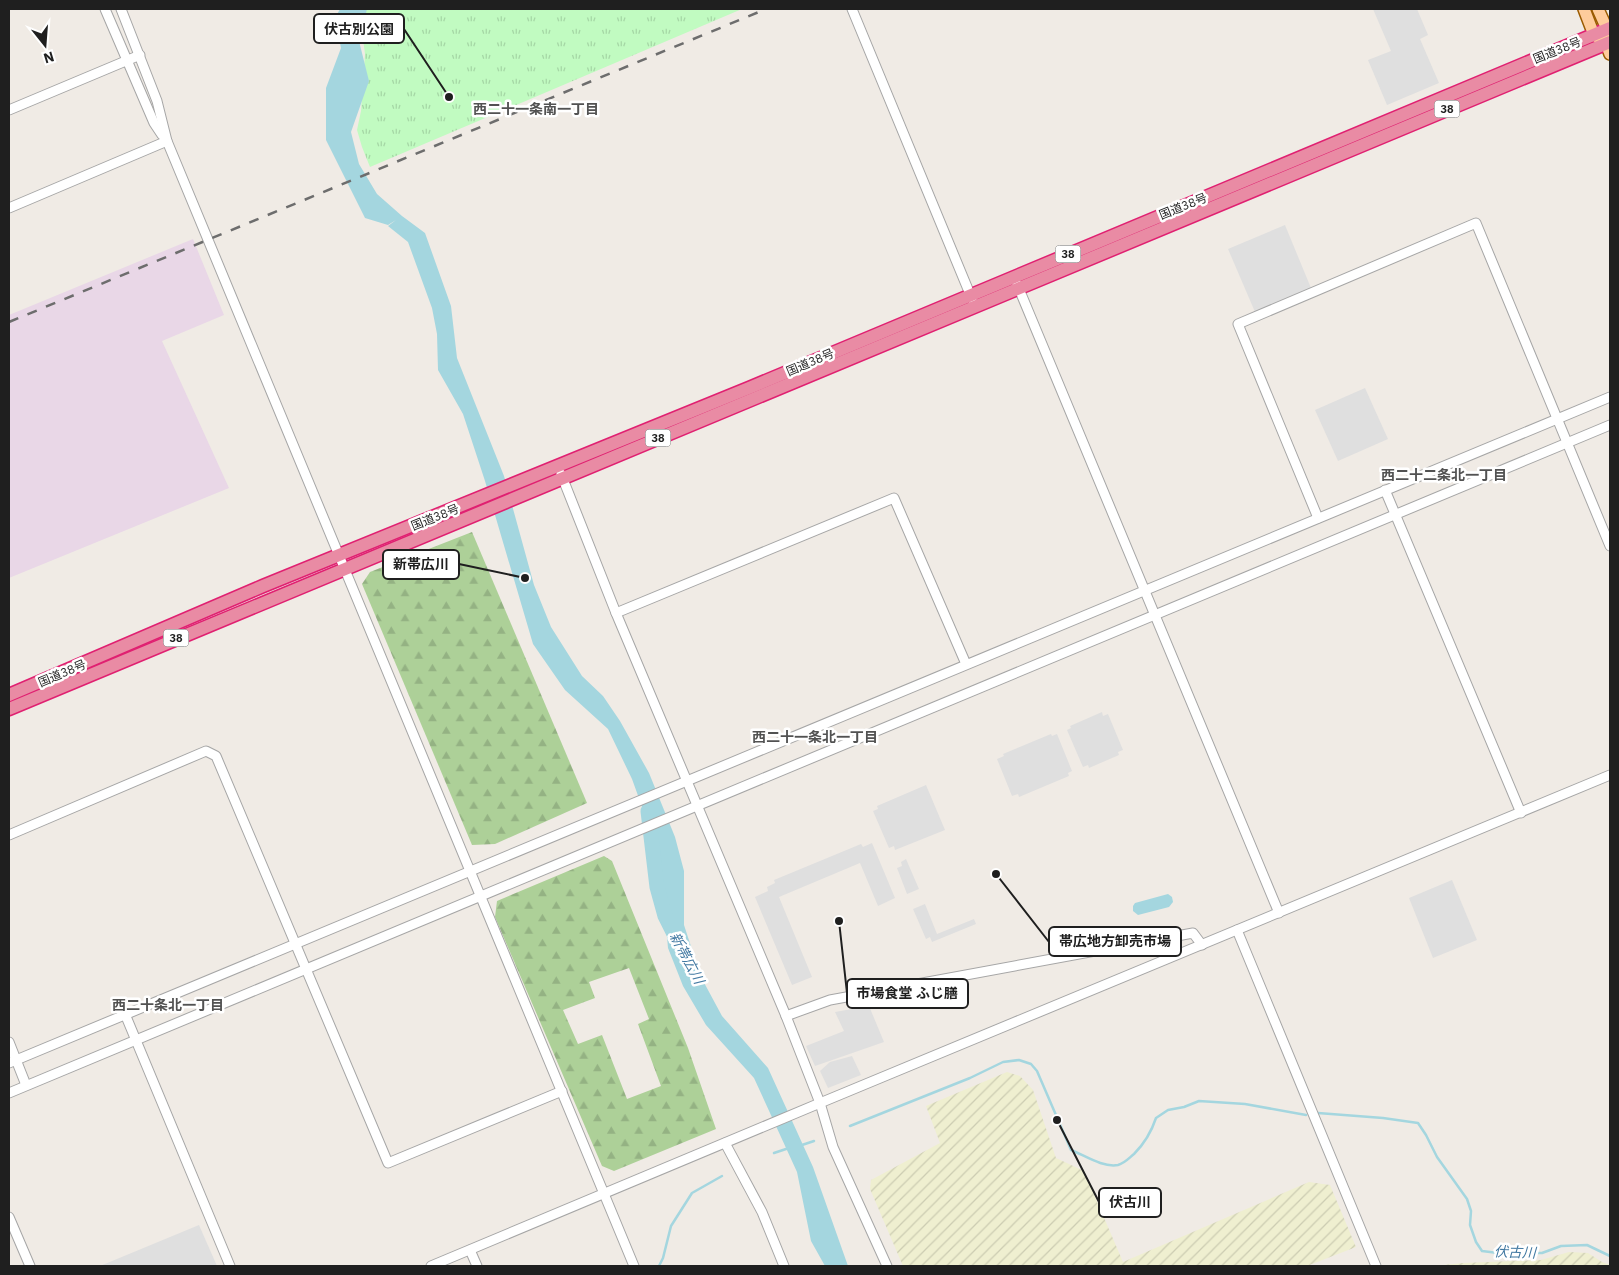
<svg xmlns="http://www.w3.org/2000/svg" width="1619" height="1275" font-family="'IBM Plex Sans','Noto Sans JP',sans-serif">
	<defs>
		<pattern id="farmland-furrows" width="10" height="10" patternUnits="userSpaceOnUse" patternTransform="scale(1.25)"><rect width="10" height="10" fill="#efefd0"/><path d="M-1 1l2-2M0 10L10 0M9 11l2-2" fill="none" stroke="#ccccb2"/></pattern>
		<pattern id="forest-firs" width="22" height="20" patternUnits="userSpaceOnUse" patternTransform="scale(1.25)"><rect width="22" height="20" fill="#add098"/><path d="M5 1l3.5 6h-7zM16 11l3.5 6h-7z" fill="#94b283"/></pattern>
		<pattern id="park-tufts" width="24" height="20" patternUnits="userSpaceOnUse" patternTransform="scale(1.25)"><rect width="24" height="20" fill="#c1fbc1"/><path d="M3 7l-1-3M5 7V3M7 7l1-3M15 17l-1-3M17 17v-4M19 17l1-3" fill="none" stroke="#a5d7a5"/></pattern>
	</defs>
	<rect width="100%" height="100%" fill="#f0ebe5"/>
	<path fill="#e9d7e7" d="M 193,239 L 224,315 L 162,341 L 229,488 L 9,578 L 9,315 Z"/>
	<g fill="url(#farmland-furrows)">
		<path d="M 1007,1072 L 1020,1076 L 1033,1090 L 1056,1158 L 1084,1171 L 1123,1262 L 1309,1182 L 1330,1185 L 1356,1247 L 1307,1266 L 903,1266 L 870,1189 L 871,1180 L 940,1143 L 926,1106 Z"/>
		<path d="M 1569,1252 L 1588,1253 L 1602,1262 L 1610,1265 L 1610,1266 L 1433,1266 L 1463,1263 L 1541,1260 Z"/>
	</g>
	<g fill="url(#forest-firs)" fill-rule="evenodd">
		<path d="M 472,532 L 587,803 L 495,844 L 472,845 L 362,584 L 370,572 Z"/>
		<path d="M 604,856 L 612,861 L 688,1048 L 716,1129 L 614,1171 L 602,1166 L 495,917 L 497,901 ZM 629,968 L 649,1019 L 638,1024 L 661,1086 L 627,1099 L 602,1035 L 578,1044 L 563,1010 L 595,998 L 589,982 Z"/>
	</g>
	<path fill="url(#park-tufts)" d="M 361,9 L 742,9 L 370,167 L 362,147 L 357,130 L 361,111 L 365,54 L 362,32 Z"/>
	<g fill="#dfdfdf">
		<path d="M 1373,9 L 1417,9 L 1428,35 L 1420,39 L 1439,83 L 1387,105 L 1368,60 L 1391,51 Z"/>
		<path d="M 1285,225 L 1311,288 L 1255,312 L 1228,249 Z"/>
		<path d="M 1365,388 L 1388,439 L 1338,461 L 1315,410 Z"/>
		<path d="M 1102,712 L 1103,716 L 1108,714 L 1123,750 L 1118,752 L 1119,755 L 1089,768 L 1088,765 L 1083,767 L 1067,730 L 1071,728 L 1070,726 Z"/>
		<path d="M 1051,734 L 1052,736 L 1057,734 L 1072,771 L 1068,773 L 1069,776 L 1019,797 L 1018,794 L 1012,796 L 997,759 L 1004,756 L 1003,754 Z"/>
		<path d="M 926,785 L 945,830 L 895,850 L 894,846 L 889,848 L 873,811 L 878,809 L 877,806 Z"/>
		<path d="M 872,843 L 895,898 L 878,906 L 860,863 L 779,897 L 812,977 L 792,985 L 755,897 L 768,891 L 767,887 L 775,883 L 774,880 L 861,844 L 863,847 Z"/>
		<path d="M 906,859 L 919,889 L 907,894 L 897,868 L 902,866 L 901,862 Z"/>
		<path d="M 1452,880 L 1477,940 L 1433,958 L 1409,898 Z"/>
		<path d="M 925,904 L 937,934 L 974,919 L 976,924 L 932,942 L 930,937 L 926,939 L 913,909 Z"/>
		<path d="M 869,1006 L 884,1042 L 815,1066 L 806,1046 L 844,1031 L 835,1012 Z"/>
		<path d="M 852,1056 L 861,1075 L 828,1088 L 820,1071 L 830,1062 Z"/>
		<path d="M 199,1225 L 217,1266 L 100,1266 Z"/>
	</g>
	<g fill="#a4d6df">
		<path d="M 340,9 L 367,9 L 359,41 L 369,81 L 351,132 L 359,164 L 377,194 L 402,216 L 425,233 L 451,306 L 457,358 L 504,476 L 534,585 L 551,627 L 582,676 L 603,696 L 620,721 L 649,773 L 675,837 L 684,871 L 684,925 L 701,977 L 722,1016 L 768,1068 L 813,1167 L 848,1266 L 825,1266 L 811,1241 L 797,1172 L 754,1078 L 706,1025 L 683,986 L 668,948 L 662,880 L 658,851 L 632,779 L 608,729 L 565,690 L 533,644 L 485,481 L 463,414 L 438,370 L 437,334 L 432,308 L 408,242 L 388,226 L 396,220 L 388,225 L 365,218 L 326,140 L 326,88 L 341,48 L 335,18 Z"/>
		<path d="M 1168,894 L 1172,897 L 1173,902 L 1169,907 L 1138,915 L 1133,911 L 1133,906 L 1135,903 Z"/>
	</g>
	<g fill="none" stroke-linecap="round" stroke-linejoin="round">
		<g stroke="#a4d6df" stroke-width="2.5">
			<path d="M 1318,1113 L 1383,1118 L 1418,1123 L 1426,1135 L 1437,1157 L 1467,1199 L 1471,1211 L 1470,1225 L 1476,1242 L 1482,1251 L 1498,1253 L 1542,1253 L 1561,1246 L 1587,1245 L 1610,1256"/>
			<path d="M 850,1126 L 970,1078 L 1003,1062 L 1019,1060 L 1031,1064 L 1037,1071 L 1071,1150 C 1084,1155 1103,1168 1118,1165 C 1125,1163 1129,1158 1134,1154 C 1145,1143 1151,1133 1156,1118 L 1168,1110 L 1184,1107 L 1199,1101 L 1245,1104 L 1306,1115"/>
			<path d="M 802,1145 L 814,1141"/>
			<path d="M 774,1153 L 789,1148"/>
			<path d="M 659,1266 L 663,1258 L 671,1226 L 692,1193 L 722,1176"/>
		</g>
		<path stroke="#a4d6df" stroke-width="15" d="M 648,811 L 657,887 L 665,916 L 674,934"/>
		<g stroke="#a6a6a6" stroke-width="11">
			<g id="minor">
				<path d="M 105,9 L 154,123 L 162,135"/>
				<path d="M 121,9 L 157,101 L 167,141 L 634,1266"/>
				<path d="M 852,9 L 972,299"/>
				<path d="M 9,110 L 140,55"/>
				<path d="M 9,208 L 167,141"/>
				<path d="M 1017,284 L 1279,913"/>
				<path d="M 561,474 L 616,613 L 786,1016 L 820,1103 L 833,1147 L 887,1266"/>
				<path d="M 1385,490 L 1521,813"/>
				<path d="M 1318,518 L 1238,324 L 1476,223 L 1610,546"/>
				<path d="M 616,613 L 894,498 L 966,664"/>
				<path d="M 9,835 L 206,751 L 216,756 L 388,1163 L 562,1091"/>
				<path d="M 1237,930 L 1376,1266"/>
				<path d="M 125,1014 L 230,1266"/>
				<path d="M 786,1016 L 830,1000 L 1193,933 L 1202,945"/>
				<path d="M 9,1042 L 26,1085"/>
				<path d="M 9,1063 L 1610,397"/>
				<path d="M 9,1093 L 1610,425"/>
				<path d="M 725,1143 L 762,1212 L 784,1266"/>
				<path d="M 9,1217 L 30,1266"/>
				<path d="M 470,1250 L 477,1266"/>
				<path d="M 431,1266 L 820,1103 L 1610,775"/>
			</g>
		</g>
		<g stroke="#9a5b00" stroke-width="14">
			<g id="major">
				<path d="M 1584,9 L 1594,35 L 1600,39"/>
				<path d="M 1598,9 L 1607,29 L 1606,43 L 1610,54"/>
			</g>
		</g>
		<g stroke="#e02071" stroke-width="15">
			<g id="highway">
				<path d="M 9,695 L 263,586 L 749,388 L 1610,28"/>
				<path d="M 9,709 L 1610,42"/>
			</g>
		</g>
		<use href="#minor" stroke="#fff" stroke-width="9"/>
		<use href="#major" stroke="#fecc9c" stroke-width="11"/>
		<use href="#highway" stroke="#e98ba4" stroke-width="12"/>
		<path stroke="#6d6d6d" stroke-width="2.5" stroke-dasharray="10 10" stroke-linecap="butt" d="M 9,322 L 766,9"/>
	</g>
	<g text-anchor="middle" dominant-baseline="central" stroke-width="5" stroke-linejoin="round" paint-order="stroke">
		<g fill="#fff" stroke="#626262" stroke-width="1">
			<rect x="1434.5" y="100.5" width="25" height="17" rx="4"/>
			<rect x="1055.5" y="245.5" width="25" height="17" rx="4"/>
			<rect x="645.5" y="429.5" width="25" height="17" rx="4"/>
			<rect x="163.5" y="629.5" width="25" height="17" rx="4"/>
		</g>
		<g font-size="11" font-weight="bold" fill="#1f1f1f">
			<text x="1447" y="109">38</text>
			<text x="1068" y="254">38</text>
			<text x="658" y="438">38</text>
			<text x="176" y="638">38</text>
		</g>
		<g font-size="12" fill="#1f1f1f" stroke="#fff">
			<text transform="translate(1557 50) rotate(-22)">国道38号</text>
			<text transform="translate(1183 206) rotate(-22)">国道38号</text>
			<text transform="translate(810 362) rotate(-23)">国道38号</text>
			<text transform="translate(435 517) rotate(-22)">国道38号</text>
			<text transform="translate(62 673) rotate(-23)">国道38号</text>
		</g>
		<g font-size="14" font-weight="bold" fill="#525252" stroke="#fff">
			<text x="536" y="109">西二十一条南一丁目</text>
			<text x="1444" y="475">西二十二条北一丁目</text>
			<text x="815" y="737">西二十一条北一丁目</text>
			<text x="168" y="1005">西二十条北一丁目</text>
		</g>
		<g font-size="14" font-style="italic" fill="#4279a2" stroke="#fff">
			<text transform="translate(687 958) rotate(62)">新帯広川</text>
			<text transform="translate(1515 1252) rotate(2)">伏古川</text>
		</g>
	</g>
	<path fill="none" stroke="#1f1f1f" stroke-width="2" d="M449 97L404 29M525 578L459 564M996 874L1049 942M839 921L847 993M1057 1120L1099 1202"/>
	<g fill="#1f1f1f" stroke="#fff" stroke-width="2">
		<circle cx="449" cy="97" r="5"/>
		<circle cx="525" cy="578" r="5"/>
		<circle cx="996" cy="874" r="5"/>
		<circle cx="839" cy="921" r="5"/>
		<circle cx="1057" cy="1120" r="5"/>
	</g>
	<g fill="#fff" stroke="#1f1f1f" stroke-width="2">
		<rect x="314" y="14" width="90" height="29" rx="5"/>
		<rect x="383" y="550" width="76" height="29" rx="5"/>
		<rect x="1049" y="927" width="132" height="29" rx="5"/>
		<rect x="847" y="979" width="121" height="29" rx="5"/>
		<rect x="1099" y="1188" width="62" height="29" rx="5"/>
	</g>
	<g font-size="14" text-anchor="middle" font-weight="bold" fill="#1f1f1f">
		<text x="359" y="34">伏古別公園</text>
		<text x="421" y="569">新帯広川</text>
		<text x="1115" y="946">帯広地方卸売市場</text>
		<text x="907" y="998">市場食堂 ふじ膳</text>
		<text x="1130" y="1207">伏古川</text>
	</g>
	<rect width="1619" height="1275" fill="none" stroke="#1f1f1f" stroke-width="20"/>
	<g transform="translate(45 45) rotate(163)" stroke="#ffffff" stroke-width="4" paint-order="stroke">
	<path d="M0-4L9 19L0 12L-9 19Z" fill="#1f1f1f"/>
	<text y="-8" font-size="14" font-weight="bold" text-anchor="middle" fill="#1f1f1f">N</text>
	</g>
</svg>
